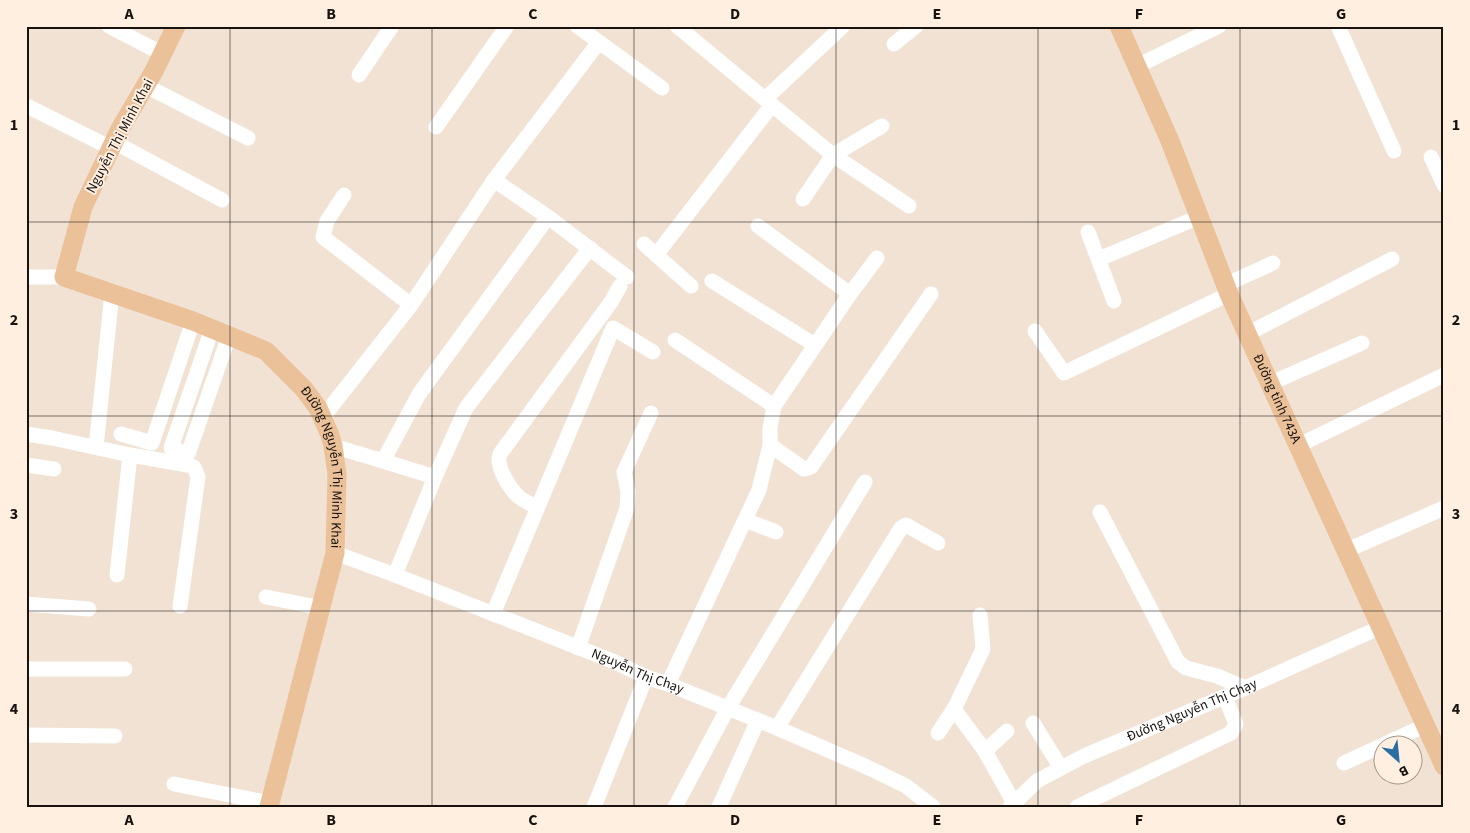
<svg xmlns="http://www.w3.org/2000/svg" width="1470" height="833" font-family="'Source Sans 3',sans-serif">
	<rect width="100%" height="100%" fill="#f1e2d4"/>
	<g fill="none" stroke-linecap="round" stroke-linejoin="round">
		<g stroke="#fff" stroke-width="15">
			<path d="M 109,26 L 163,54"/>
			<path d="M 577,26 L 662,88"/>
			<path d="M 1338,26 L 1394,151"/>
			<path d="M 894,44 L 916,26"/>
			<path d="M 1137,66 L 1219,26"/>
			<path d="M 359,75 L 392,26"/>
			<path d="M 146,86 L 248,138"/>
			<path d="M 765,99 L 843,26"/>
			<path d="M 772,105 L 833,155 L 882,126"/>
			<path d="M 29,107 L 111,148"/>
			<path d="M 436,127 L 507,26"/>
			<path d="M 114,142 L 222,200"/>
			<path d="M 1431,157 L 1444,185"/>
			<path d="M 494,180 L 548,217 L 627,277"/>
			<path d="M 344,195 L 327,221 L 323,237 L 411,305"/>
			<path d="M 803,199 L 833,155 L 909,206"/>
			<path d="M 1088,232 L 1114,301"/>
			<path d="M 644,244 L 691,286"/>
			<path d="M 656,255 L 772,105 L 677,26"/>
			<path d="M 1099,259 L 1199,217"/>
			<path d="M 26,277 L 64,277"/>
			<path d="M 712,281 L 815,345"/>
			<path d="M 1225,285 L 1273,263"/>
			<path d="M 850,294 L 877,258"/>
			<path d="M 212,329 L 171,448 L 188,454 L 229,336"/>
			<path d="M 1035,331 L 1064,373 L 1229,294"/>
			<path d="M 1247,334 L 1392,259"/>
			<path d="M 675,340 L 774,406"/>
			<path d="M 1269,384 L 1362,343"/>
			<path d="M 323,417 L 411,305 L 494,180 L 599,42"/>
			<path d="M 26,434 L 52,438 L 130,455 L 188,465 L 194,467 L 198,477 L 180,606"/>
			<path d="M 121,434 L 152,443 L 193,321"/>
			<path d="M 770,445 L 804,469 L 811,467 L 931,294"/>
			<path d="M 333,446 L 383,461 L 419,394 L 548,217"/>
			<path d="M 1297,446 L 1444,375"/>
			<path d="M 96,447 L 112,293"/>
			<path d="M 383,461 L 435,477 L 466,408 L 590,248"/>
			<path d="M 26,465 L 54,469"/>
			<path d="M 537,507 C 531,504 524,501 519,497 C 510,489 495,466 500,454 L 611,302 L 620,286"/>
			<path d="M 1100,512 L 1178,662 L 1186,668 L 1217,676 L 1245,688"/>
			<path d="M 745,520 L 776,532"/>
			<path d="M 1345,551 L 1444,508"/>
			<path id="s1" d="M 335,553 L 395,575 L 615,662 L 646,677 L 668,684 L 777,728 L 867,767 L 906,786 L 933,807"/>
			<path d="M 117,575 L 130,455"/>
			<path d="M 395,575 L 435,477"/>
			<path d="M 266,597 L 322,608"/>
			<path d="M 26,604 L 89,609"/>
			<path d="M 493,614 L 613,328 L 653,352"/>
			<path d="M 980,615 L 983,649 L 954,709 L 985,751"/>
			<path d="M 578,648 L 627,508 L 628,492 L 624,472 L 651,413"/>
			<path d="M 26,669 L 125,669"/>
			<path d="M 668,684 L 759,490 L 770,445 L 770,428 L 774,406 L 850,294 L 758,226"/>
			<path d="M 1033,723 L 1061,768"/>
			<path d="M 777,728 L 901,528 L 906,525 L 938,543"/>
			<path d="M 1007,731 L 985,751 L 1014,803"/>
			<path d="M 938,733 L 954,709"/>
			<path d="M 26,735 L 115,736"/>
			<path d="M 1344,763 L 1426,725"/>
			<path d="M 174,784 L 270,803"/>
			<path d="M 594,807 L 646,677"/>
			<path d="M 675,807 L 728,708 L 865,482"/>
			<path d="M 719,807 L 758,720"/>
			<path id="s2" d="M 1010,807 L 1037,781 L 1084,756 L 1245,688 L 1381,627"/>
			<path d="M 1077,807 L 1231,733 L 1236,724 L 1225,697"/>
		</g>
		<g stroke="#ebc199" stroke-width="19">
			<path id="s3" d="M 176,26 L 154,71 L 120,129 L 83,207 L 64,277 L 193,321 L 266,351 L 304,389 L 318,408 L 330,435 L 333,446 L 337,474 L 335,553 L 269,807"/>
			<path id="s4" d="M 1119,26 L 1170,141 L 1229,294 L 1444,766"/>
		</g>
	</g>
	<path fill="none" stroke="#18130e" stroke-width="1" stroke-opacity="0.55" d="M 230,26 L 230,807M 432,26 L 432,807M 634,26 L 634,807M 836,26 L 836,807M 1038,26 L 1038,807M 1240,26 L 1240,807M 26,222 L 1444,222M 26,416 L 1444,416M 26,611 L 1444,611"/>
	<g text-anchor="middle" dominant-baseline="central" stroke-width="4" stroke-linejoin="round" paint-order="stroke">
		<g font-size="14" fill="#18130e" stroke="#ffefe1">
			<text transform="translate(120 136) rotate(-62)">Nguyễn Thị Minh Khai</text>
			<text stroke="none"><textPath href="#s4" startOffset="405">Đường tỉnh 743A</textPath></text>
			<text stroke="none"><textPath href="#s3" startOffset="628">Đường Nguyễn Thị Minh Khai</textPath></text>
			<text stroke="none"><textPath href="#s1" startOffset="325">Nguyễn Thị Chạy</textPath></text>
			<text stroke="none"><textPath href="#s2" startOffset="208">Đường Nguyễn Thị Chạy</textPath></text>
		</g>
	</g>
	<rect width="1470" height="833" fill="none" stroke="#ffefe1" stroke-width="55"/>
	<g transform="translate(1398 760) rotate(153)"><circle r="24" fill="#ffefe1" stroke="#a3978d"/>
	<path d="M0-4L9 19L0 12L-9 19Z" fill="#296da2"/>
	<text y="-8" font-size="14" font-weight="bold" text-anchor="middle" fill="#18130e">B</text>
	</g>
	<rect x="28" y="28" width="1414" height="778" fill="none" stroke="#18130e" stroke-width="2"/>
	<g font-size="16" text-anchor="middle" font-weight="bold" fill="#18130e">
		<text x="129" y="19">A</text>
		<text x="331" y="19">B</text>
		<text x="533" y="19">C</text>
		<text x="735" y="19">D</text>
		<text x="937" y="19">E</text>
		<text x="1139" y="19">F</text>
		<text x="1341" y="19">G</text>
		<text x="14" y="130">1</text>
		<text x="1456" y="130">1</text>
		<text x="14" y="325">2</text>
		<text x="1456" y="325">2</text>
		<text x="14" y="519">3</text>
		<text x="1456" y="519">3</text>
		<text x="14" y="714">4</text>
		<text x="1456" y="714">4</text>
		<text x="129" y="825">A</text>
		<text x="331" y="825">B</text>
		<text x="533" y="825">C</text>
		<text x="735" y="825">D</text>
		<text x="937" y="825">E</text>
		<text x="1139" y="825">F</text>
		<text x="1341" y="825">G</text>
	</g>
</svg>
